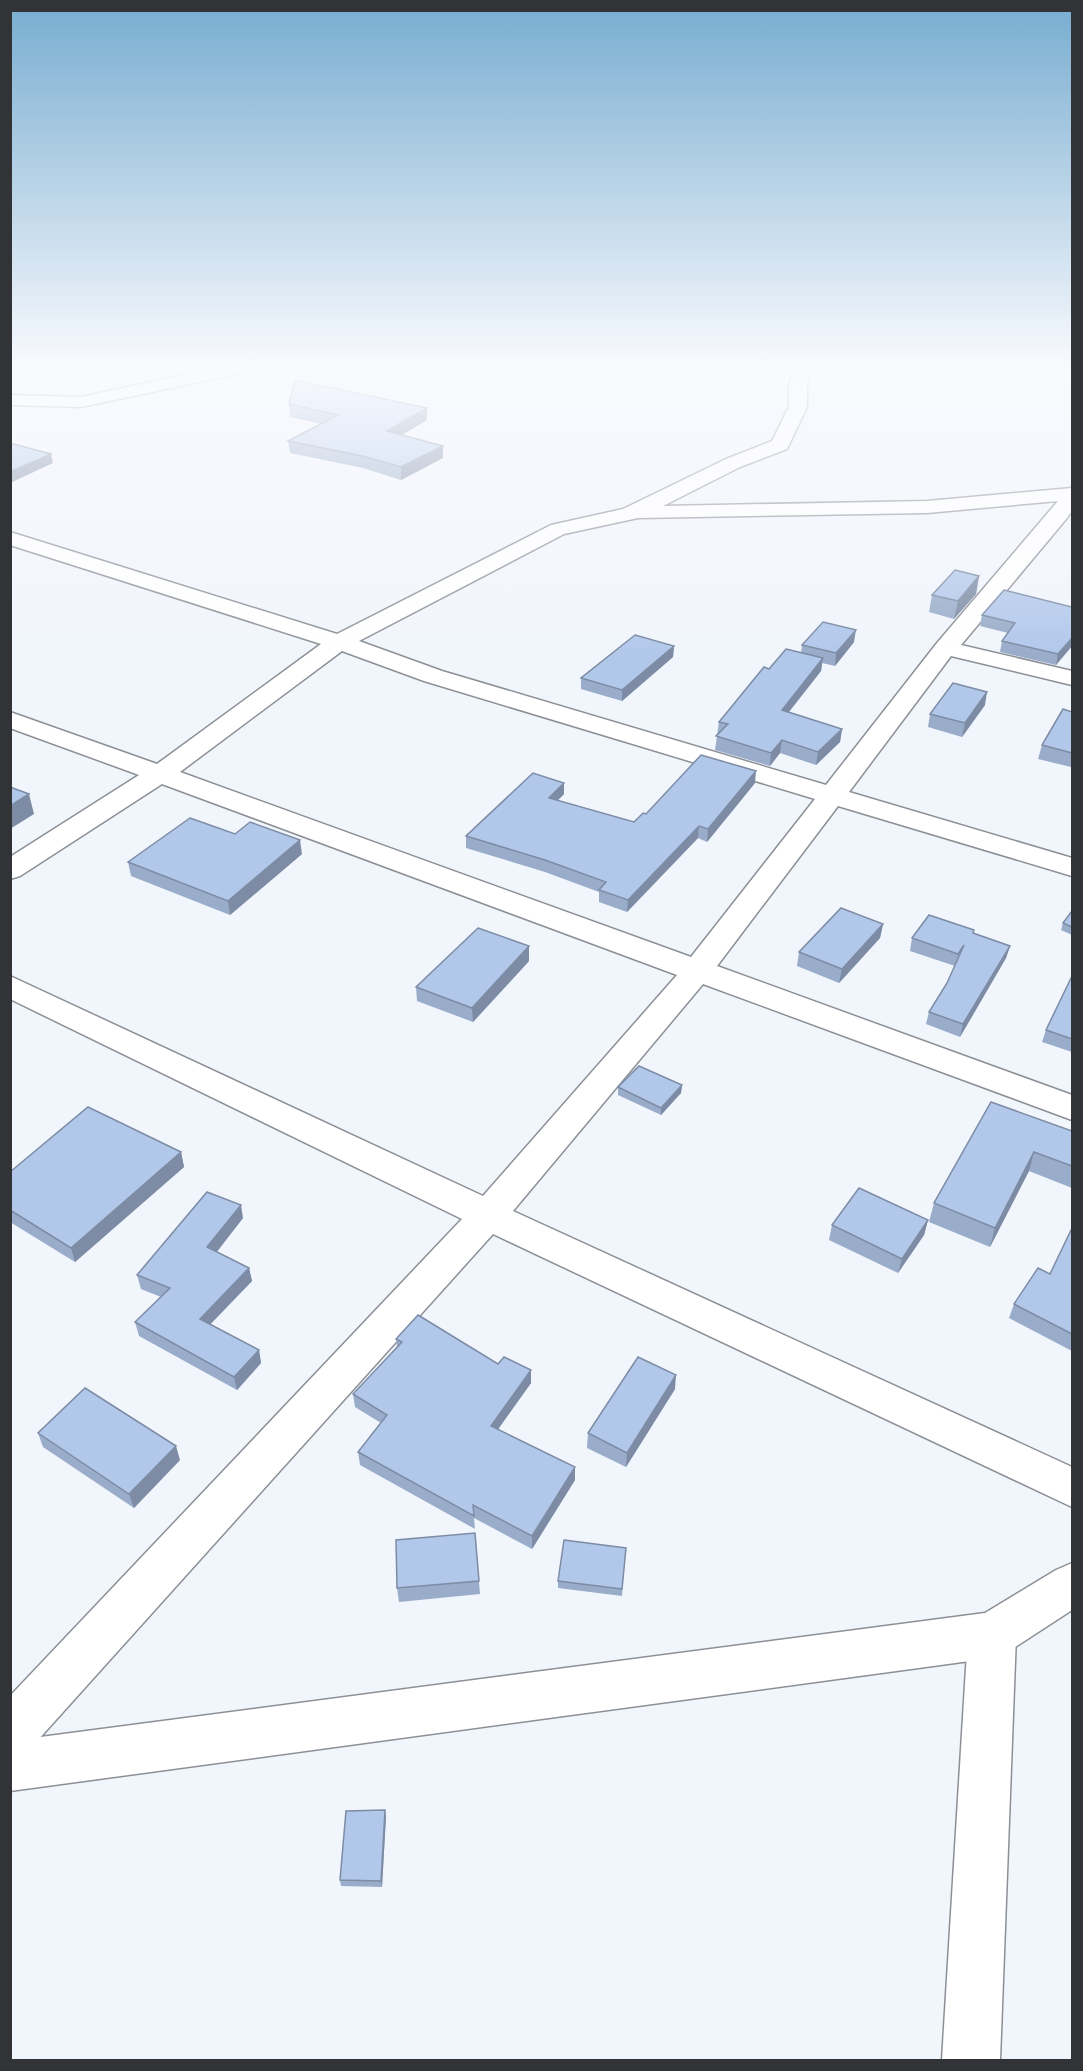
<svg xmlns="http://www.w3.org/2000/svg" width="1083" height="2071" font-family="'Nunito Sans',sans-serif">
	<rect width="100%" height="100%" fill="#f1f5fc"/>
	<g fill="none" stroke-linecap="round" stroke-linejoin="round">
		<g stroke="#8c9096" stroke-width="3">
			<g id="minor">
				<path d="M 235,364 L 269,364 L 261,369 L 81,407 L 10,405 L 10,395 L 81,397 Z"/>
				<path d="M 796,364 L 813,364 L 807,385 L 807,407 L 787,449 L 740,467 L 663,506 L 927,501 L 1072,488 L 1072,511 L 1067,518 L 961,645 L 1072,671 L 1072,685 L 951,656 L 849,792 L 1072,858 L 1072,876 L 838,806 L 717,966 L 1072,1095 L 1072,1120 L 703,984 L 513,1211 L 1072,1467 L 1072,1507 L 493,1234 L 28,1751 L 10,1758 L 10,1696 L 462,1219 L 10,999 L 10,976 L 483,1196 L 677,975 L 162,784 L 20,876 L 10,879 L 10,857 L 139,775 L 10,728 L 10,712 L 157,764 L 321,644 L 10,545 L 10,532 L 337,634 L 551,525 L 623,509 L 726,459 L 772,441 L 789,407 L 789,385 ZM 1058,501 L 937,643 L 826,785 L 442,671 L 359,641 L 564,534 L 638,518 L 927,513 ZM 342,651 L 424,681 L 815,799 L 691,957 L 180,772 Z"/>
				<path d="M 992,1612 L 1009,1619 L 1016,1635 L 1000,2060 L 942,2060 L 968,1635 L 975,1619 Z"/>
			</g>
		</g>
		<g stroke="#8c9096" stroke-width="3">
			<path id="major" d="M 1072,1563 L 1072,1610 L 1009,1651 L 992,1658 L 10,1791 L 10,1741 L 985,1613 L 1056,1570 Z"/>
		</g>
		<use href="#minor" fill="#fff" fill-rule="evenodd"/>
		<use href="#major" fill="#fff" fill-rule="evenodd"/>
	</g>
	<g fill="#99acca">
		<path d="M 289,404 L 427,420 L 402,435 L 443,458 L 401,480 L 363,468 L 290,453 L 288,441 L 322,424 L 290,417 Z"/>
		<path d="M 979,576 L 976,594 L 954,619 L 929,612 L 932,595 Z"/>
		<path d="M 1072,607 L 1072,646 L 1056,665 L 1000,652 L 1002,641 L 1008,633 L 980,626 L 982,615 Z"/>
		<path d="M 854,642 L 835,666 L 822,663 L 821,671 L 789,712 L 842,729 L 840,742 L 816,765 L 780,753 L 770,766 L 715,750 L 719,722 L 769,669 L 801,653 L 802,645 Z"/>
		<path d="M 674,646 L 673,657 L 622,701 L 581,689 L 581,678 Z"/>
		<path d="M 985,705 L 962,737 L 928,727 L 930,714 Z"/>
		<path d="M 1072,712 L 1072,765 L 1071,767 L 1038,759 L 1042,745 Z"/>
		<path d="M 564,783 L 564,794 L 558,800 L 634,822 L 646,814 L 755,783 L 707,842 L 698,838 L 627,912 L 599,902 L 599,892 L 545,872 L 466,848 L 466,836 Z"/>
		<path d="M 235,834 L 302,854 L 230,915 L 131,876 L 128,862 Z"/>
		<path d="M 1072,911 L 1072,935 L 1061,930 L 1063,923 Z"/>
		<path d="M 883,924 L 880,938 L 839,983 L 797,966 L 799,952 Z"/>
		<path d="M 974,930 L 974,933 L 1010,946 L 1006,958 L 960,1037 L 926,1024 L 929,1012 L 947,983 L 955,966 L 910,951 L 912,938 Z"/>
		<path d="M 529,961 L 473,1022 L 417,1001 L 416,987 Z"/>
		<path d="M 1072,976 L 1072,1052 L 1042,1042 L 1046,1030 Z"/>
		<path d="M 682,1085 L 681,1093 L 661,1115 L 618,1095 L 618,1087 Z"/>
		<path d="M 1072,1131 L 1072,1188 L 1029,1171 L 990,1247 L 929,1222 L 934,1203 Z"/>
		<path d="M 181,1152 L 184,1167 L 75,1262 L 10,1222 L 10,1172 Z"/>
		<path d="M 243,1218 L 217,1252 L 249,1268 L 252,1281 L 210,1324 L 259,1350 L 261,1363 L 237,1390 L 139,1336 L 135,1322 L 161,1297 L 141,1289 L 137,1275 Z"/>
		<path d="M 928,1220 L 924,1235 L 898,1273 L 829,1240 L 832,1225 Z"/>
		<path d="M 1072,1228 L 1072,1351 L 1009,1318 L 1014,1304 L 1050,1274 Z"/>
		<path d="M 396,1339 L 498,1364 L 531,1370 L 531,1383 L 498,1429 L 575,1467 L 575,1480 L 532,1549 L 474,1518 L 475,1529 L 360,1465 L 358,1452 L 381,1423 L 355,1407 L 353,1394 L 397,1347 Z"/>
		<path d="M 675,1389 L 626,1467 L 587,1448 L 588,1433 Z"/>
		<path d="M 38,1433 L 180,1460 L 134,1508 L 43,1447 Z"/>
		<path d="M 475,1533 L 480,1594 L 399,1602 L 397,1588 Z"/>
		<path d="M 626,1548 L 622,1596 L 558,1588 L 558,1581 Z"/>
		<path d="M 386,1816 L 382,1887 L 341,1886 L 340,1880 Z"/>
	</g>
	<g fill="#7d8ca4">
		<path d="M 427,408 L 427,420 L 388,443 L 387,431 Z"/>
		<path d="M 443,446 L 443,458 L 401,480 L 401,467 Z"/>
		<path d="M 51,454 L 53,463 L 10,483 L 10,472 Z"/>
		<path d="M 979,576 L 976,594 L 954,619 L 958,601 Z"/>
		<path d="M 856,630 L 854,642 L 835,666 L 836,653 Z"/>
		<path d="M 1072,638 L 1072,646 L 1056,665 L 1058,654 Z"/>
		<path d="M 674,646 L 673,657 L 622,701 L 622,690 Z"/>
		<path d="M 823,658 L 821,671 L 780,723 L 782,710 Z"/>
		<path d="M 987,692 L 985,705 L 962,737 L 965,723 Z"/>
		<path d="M 842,729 L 840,742 L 816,765 L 818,752 Z"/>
		<path d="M 782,740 L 780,753 L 770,766 L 771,753 Z"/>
		<path d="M 756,771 L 755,783 L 707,842 L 708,829 Z"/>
		<path d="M 564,783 L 564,794 L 549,809 L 549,798 Z"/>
		<path d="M 29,794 L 34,814 L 10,829 L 10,806 Z"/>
		<path d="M 699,826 L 698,838 L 627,912 L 628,900 Z"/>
		<path d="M 300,840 L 302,854 L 230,915 L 228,901 Z"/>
		<path d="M 883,924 L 880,938 L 839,983 L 842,969 Z"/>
		<path d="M 529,946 L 529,961 L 473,1022 L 472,1008 Z"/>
		<path d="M 1010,946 L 1006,958 L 960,1037 L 963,1024 Z"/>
		<path d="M 682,1085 L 681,1093 L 661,1115 L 661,1108 Z"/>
		<path d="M 181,1152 L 184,1167 L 75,1262 L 71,1248 Z"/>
		<path d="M 1034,1152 L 1029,1171 L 990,1247 L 995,1228 Z"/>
		<path d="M 241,1205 L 243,1218 L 210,1260 L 207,1247 Z"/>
		<path d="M 928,1220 L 924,1235 L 898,1273 L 902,1259 Z"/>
		<path d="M 249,1268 L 252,1281 L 203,1332 L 200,1319 Z"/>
		<path d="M 259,1350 L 261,1363 L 237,1390 L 234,1377 Z"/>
		<path d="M 531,1370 L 531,1383 L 491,1439 L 491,1426 Z"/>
		<path d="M 676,1375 L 675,1389 L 626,1467 L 627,1453 Z"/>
		<path d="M 176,1446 L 180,1460 L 134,1508 L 129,1494 Z"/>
		<path d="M 575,1467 L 575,1480 L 532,1549 L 532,1536 Z"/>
		<path d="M 385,1810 L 386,1816 L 382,1887 L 381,1881 Z"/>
	</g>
	<g fill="#b2c8eb" stroke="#7d8ca4" stroke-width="1.5">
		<path d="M 295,380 L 427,408 L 387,431 L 443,446 L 401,467 L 362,456 L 288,441 L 338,415 L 289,404 Z"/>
		<path d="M 10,443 L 51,454 L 10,472 Z"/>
		<path d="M 955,570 L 979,576 L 958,601 L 932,595 Z"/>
		<path d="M 1004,590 L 1072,607 L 1072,638 L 1058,654 L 1002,641 L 1015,623 L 982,615 Z"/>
		<path d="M 823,622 L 856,630 L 836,653 L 802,645 Z"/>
		<path d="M 635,635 L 674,646 L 622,690 L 581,678 Z"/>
		<path d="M 786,649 L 823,658 L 782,710 L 842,729 L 818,752 L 782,740 L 771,753 L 716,736 L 728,724 L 719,722 L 764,667 L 769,669 Z"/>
		<path d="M 953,683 L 987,692 L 965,723 L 930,714 Z"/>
		<path d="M 1063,709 L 1072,712 L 1072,753 L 1042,745 Z"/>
		<path d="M 701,755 L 756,771 L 708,829 L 699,826 L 628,900 L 599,890 L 606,882 L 545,860 L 466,836 L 533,773 L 564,783 L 549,798 L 634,822 L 643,813 L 646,814 Z"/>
		<path d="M 10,787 L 29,794 L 10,806 Z"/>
		<path d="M 190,818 L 235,834 L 250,822 L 300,840 L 228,901 L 128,862 Z"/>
		<path d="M 841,908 L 883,924 L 842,969 L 799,952 Z"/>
		<path d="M 1072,911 L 1072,927 L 1063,923 Z"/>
		<path d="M 929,915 L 974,930 L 973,933 L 1010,946 L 963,1024 L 929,1012 L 947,983 L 964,945 L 958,954 L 912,938 Z"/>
		<path d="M 478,928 L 529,946 L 472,1008 L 416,987 Z"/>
		<path d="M 1072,976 L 1072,1039 L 1046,1030 Z"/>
		<path d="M 639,1066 L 682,1085 L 661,1108 L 618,1087 Z"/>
		<path d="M 991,1102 L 1072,1131 L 1072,1166 L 1034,1152 L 995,1228 L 934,1203 Z"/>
		<path d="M 88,1107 L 181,1152 L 71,1248 L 10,1210 L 10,1172 Z"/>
		<path d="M 859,1188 L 928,1220 L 902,1259 L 832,1225 Z"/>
		<path d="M 207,1192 L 241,1205 L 207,1247 L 249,1268 L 200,1319 L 259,1350 L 234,1377 L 135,1322 L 170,1288 L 137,1275 Z"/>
		<path d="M 1072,1228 L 1072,1334 L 1014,1304 L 1038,1268 L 1050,1274 Z"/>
		<path d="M 418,1315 L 498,1364 L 504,1357 L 531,1370 L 491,1426 L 575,1467 L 532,1536 L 473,1505 L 474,1516 L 358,1452 L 387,1415 L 353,1394 L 402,1342 L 396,1339 Z"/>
		<path d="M 638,1357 L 676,1375 L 627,1453 L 588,1433 Z"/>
		<path d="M 85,1388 L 176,1446 L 129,1494 L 38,1433 Z"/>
		<path d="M 475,1533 L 479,1581 L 397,1588 L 396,1540 Z"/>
		<path d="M 564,1540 L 626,1548 L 622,1589 L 558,1581 Z"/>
		<path d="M 385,1810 L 381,1881 L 340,1880 L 346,1811 Z"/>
	</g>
	<linearGradient id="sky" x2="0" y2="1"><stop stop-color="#77acd0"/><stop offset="0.56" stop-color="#f9fafe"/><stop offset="1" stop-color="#f9fafe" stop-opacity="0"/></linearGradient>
	<rect width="1083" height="654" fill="url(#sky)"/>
	<rect width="1083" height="2071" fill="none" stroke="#323336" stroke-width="24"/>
</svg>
